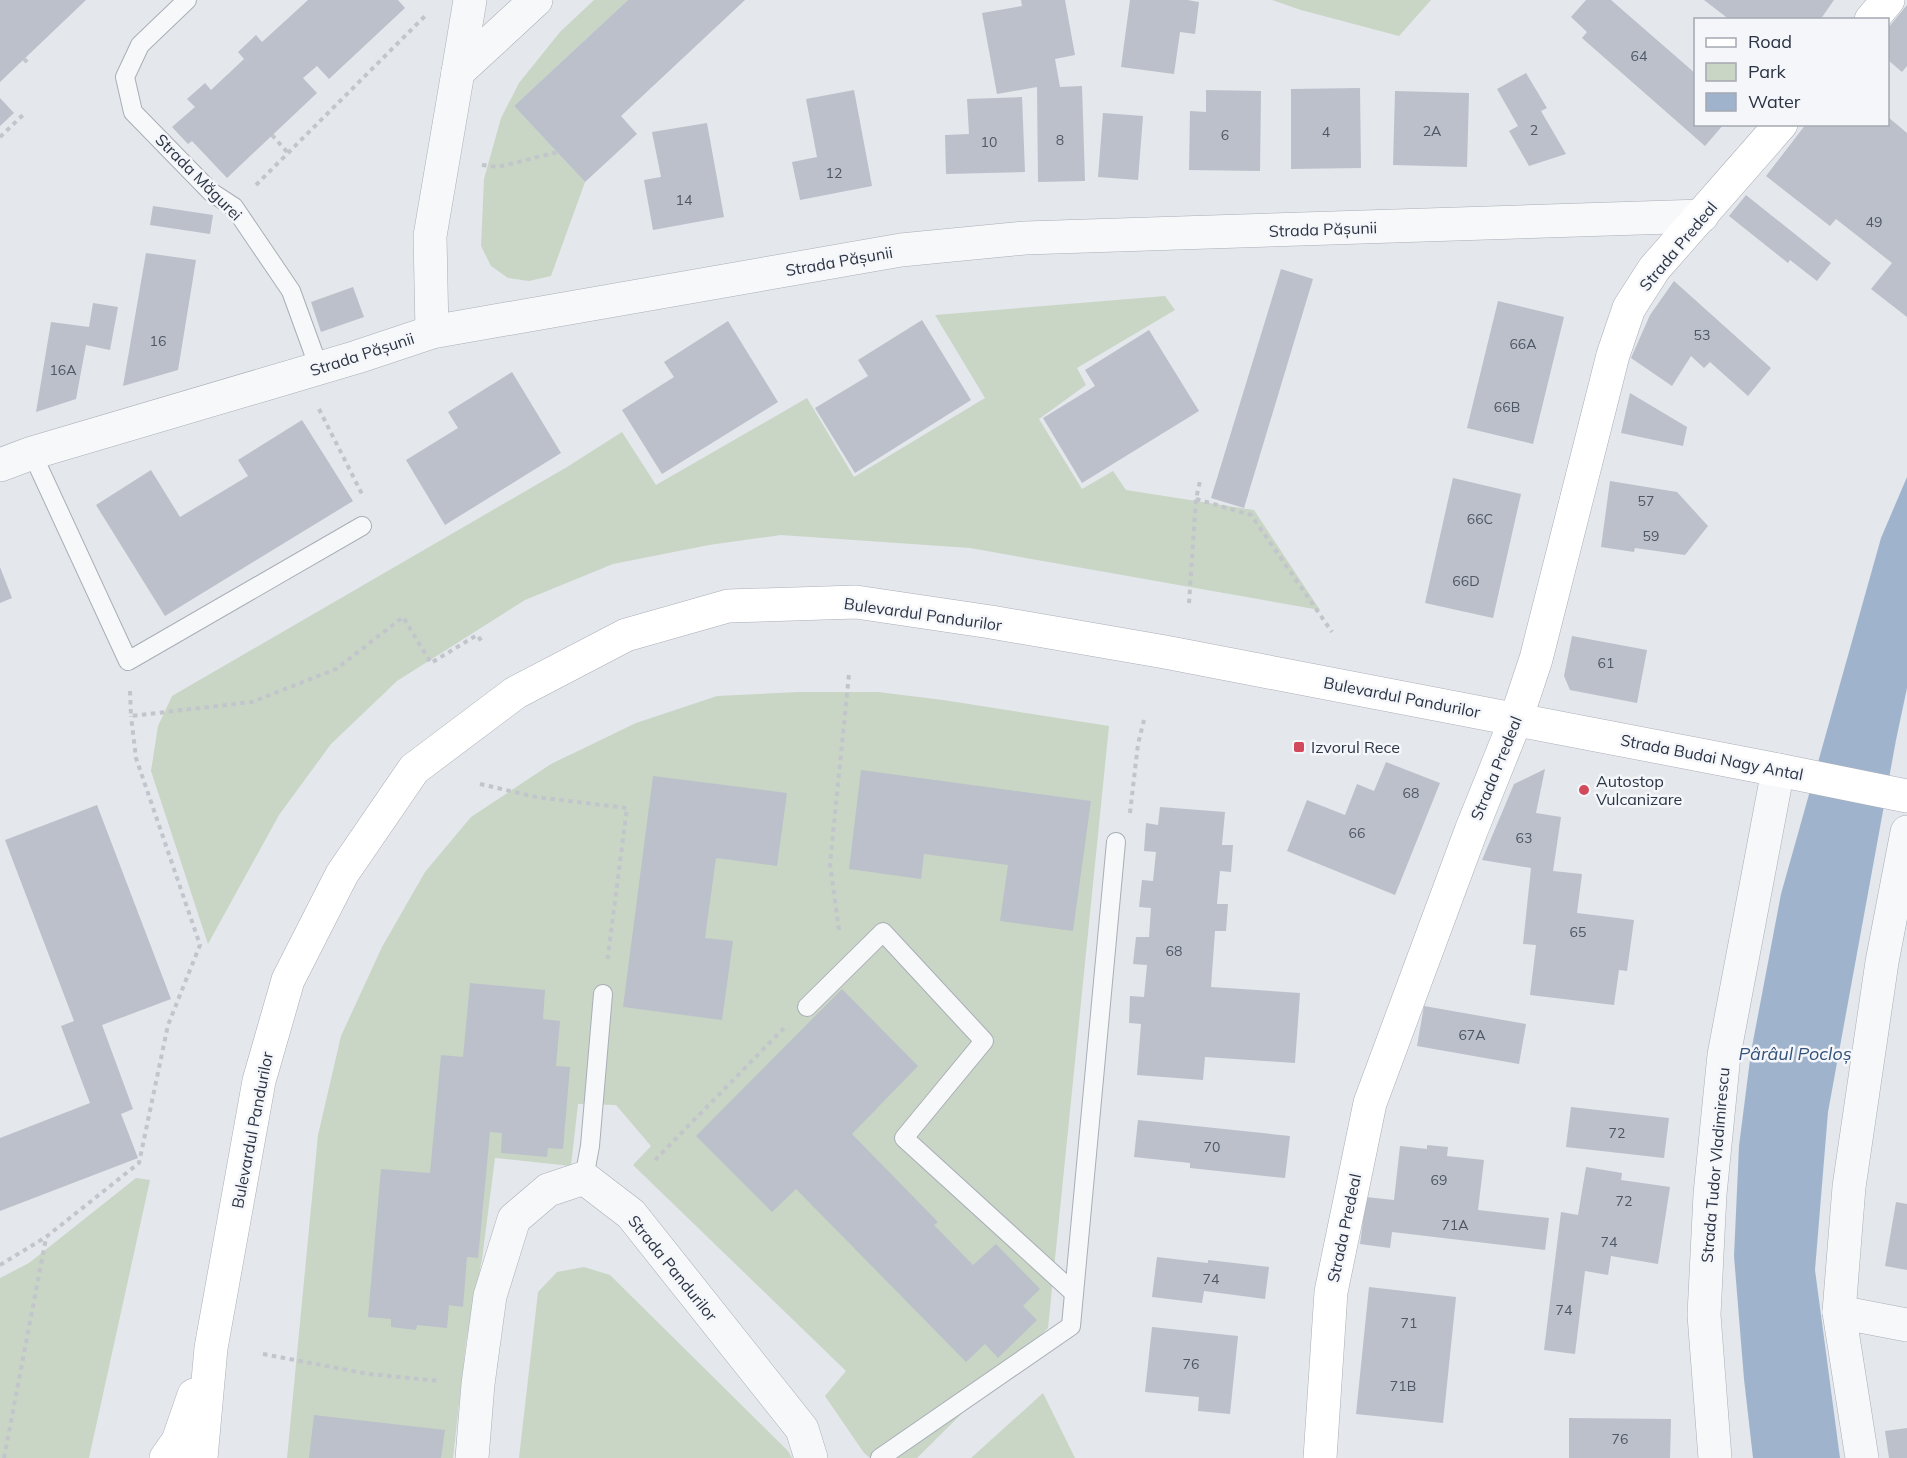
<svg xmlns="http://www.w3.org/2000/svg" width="1907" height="1458" font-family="Mulish,sans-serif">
	<rect width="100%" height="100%" fill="#e4e7ec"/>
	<g fill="#c9d6c5">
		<path d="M 594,0 L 628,0 L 514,106 L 585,182 L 551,276 L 529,281 L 508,278 L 491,266 L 481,246 L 484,179 L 501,118 L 519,83 L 560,32 Z"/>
		<path d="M 1272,0 L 1431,0 L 1399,36 L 1301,10 Z"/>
		<path d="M 1165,296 L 1175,310 L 1077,368 L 1086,385 L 1039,419 L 1082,489 L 1113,471 L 1126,490 L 1254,510 L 1320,610 L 970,548 L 781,535 L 709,545 L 613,564 L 525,600 L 397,681 L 331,744 L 279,815 L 208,944 L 151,771 L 158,726 L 172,696 L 567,467 L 622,432 L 656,485 L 807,398 L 854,477 L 985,398 L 935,315 Z"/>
		<path d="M 798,692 L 878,692 L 943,700 L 1109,726 L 1048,1328 L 917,1458 L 870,1458 L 864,1453 L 825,1396 L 846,1371 L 633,1165 L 651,1146 L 616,1105 L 578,1104 L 571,1166 L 495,1158 L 482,1259 L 466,1342 L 453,1458 L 287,1458 L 318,1135 L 341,1036 L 382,947 L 425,872 L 471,817 L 551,764 L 636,723 L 717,696 Z"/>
		<path d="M 136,1178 L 150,1180 L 89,1458 L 0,1458 L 0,1278 L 29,1263 Z"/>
		<path d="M 584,1267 L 610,1275 L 788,1451 L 792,1458 L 519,1458 L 538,1292 L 557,1272 Z"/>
		<path d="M 1043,1393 L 1075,1458 L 971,1458 Z"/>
	</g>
	<path fill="#9fb4cc" d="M 1907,477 L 1907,688 L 1896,740 L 1828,1112 L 1815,1270 L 1840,1458 L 1753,1458 L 1744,1379 L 1734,1256 L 1739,1146 L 1751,1052 L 1781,894 L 1881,538 Z"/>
	<g fill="#bbc0ca">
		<path d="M 0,0 L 86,0 L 0,82 Z"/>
		<path d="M 308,0 L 398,0 L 405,8 L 329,79 L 317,66 L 303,78 L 317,93 L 227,178 L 192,141 L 188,144 L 172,127 L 195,107 L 187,99 L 205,83 L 211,90 L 244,59 L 238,52 L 256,35 L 262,42 Z"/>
		<path d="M 628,0 L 745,0 L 621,116 L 637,134 L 585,182 L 514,106 Z"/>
		<path d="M 1021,0 L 1065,0 L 1075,55 L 1055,59 L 1060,87 L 1082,86 L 1085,181 L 1038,182 L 1037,87 L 997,94 L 982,13 L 1022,6 Z"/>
		<path d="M 1130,0 L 1187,0 L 1199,2 L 1195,34 L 1180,32 L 1174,74 L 1121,67 Z"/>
		<path d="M 1586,0 L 1611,0 L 1696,74 L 1696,124 L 1724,124 L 1705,146 L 1582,38 L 1587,32 L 1571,17 Z"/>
		<path d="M 1704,0 L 1834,0 L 1820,20 L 1730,20 Z"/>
		<path d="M 1907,5 L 1907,66 L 1902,72 L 1888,60 L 1888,28 Z"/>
		<path d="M 1526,73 L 1547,108 L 1541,111 L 1566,154 L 1529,166 L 1509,131 L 1518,126 L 1497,89 Z"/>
		<path d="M 1360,88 L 1361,168 L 1291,169 L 1291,89 Z"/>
		<path d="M 854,90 L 872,186 L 800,200 L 792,162 L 817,157 L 806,99 Z"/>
		<path d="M 1206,90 L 1261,91 L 1260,171 L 1189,170 L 1190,111 L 1206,112 Z"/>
		<path d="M 1395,91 L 1469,93 L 1467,167 L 1393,165 Z"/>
		<path d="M 1022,97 L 1025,172 L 946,174 L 945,135 L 969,134 L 967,99 Z"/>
		<path d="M 0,98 L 14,113 L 0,126 Z"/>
		<path d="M 1103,113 L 1143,116 L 1138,180 L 1098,177 Z"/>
		<path d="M 1888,117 L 1907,133 L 1907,317 L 1871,289 L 1892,263 L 1836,219 L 1830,226 L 1766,176 L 1806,124 L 1888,124 Z"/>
		<path d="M 707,123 L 724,217 L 653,230 L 644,180 L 661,177 L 652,132 Z"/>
		<path d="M 1746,195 L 1831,263 L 1817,281 L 1790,260 L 1788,263 L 1729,216 Z"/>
		<path d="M 153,206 L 213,215 L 210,234 L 150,225 Z"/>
		<path d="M 146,253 L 196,260 L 178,370 L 123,386 Z"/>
		<path d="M 1281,269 L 1313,279 L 1244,508 L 1211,498 Z"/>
		<path d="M 1674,281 L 1771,368 L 1748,396 L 1710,362 L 1704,368 L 1691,356 L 1672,386 L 1631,358 L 1650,315 Z"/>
		<path d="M 353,287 L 364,317 L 321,332 L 311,302 Z"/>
		<path d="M 1498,301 L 1564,317 L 1533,444 L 1467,428 Z"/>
		<path d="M 93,303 L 118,307 L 110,350 L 86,345 L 76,399 L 36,412 L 51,322 L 89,327 Z"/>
		<path d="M 922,320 L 971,400 L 855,473 L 815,408 L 868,376 L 858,360 Z"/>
		<path d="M 728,321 L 778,402 L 662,474 L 622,410 L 674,377 L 664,362 Z"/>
		<path d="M 1149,330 L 1199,411 L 1082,483 L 1043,418 L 1095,386 L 1085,370 Z"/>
		<path d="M 512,372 L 561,453 L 445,525 L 406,460 L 458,428 L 448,412 Z"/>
		<path d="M 1630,393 L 1687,427 L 1683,446 L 1621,433 Z"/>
		<path d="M 302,420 L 353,501 L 165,616 L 96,505 L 151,470 L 180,517 L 248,476 L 238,460 Z"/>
		<path d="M 1453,478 L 1521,494 L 1493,618 L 1425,603 Z"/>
		<path d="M 1610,481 L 1677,492 L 1708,526 L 1685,555 L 1635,548 L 1634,552 L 1601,547 Z"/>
		<path d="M 0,567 L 12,598 L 0,603 Z"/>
		<path d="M 1572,636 L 1647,650 L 1637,703 L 1570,690 L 1564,676 Z"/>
		<path d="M 1386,762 L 1440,783 L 1395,895 L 1287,851 L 1307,800 L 1345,815 L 1357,784 L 1374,791 Z"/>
		<path d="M 1545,769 L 1536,813 L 1561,817 L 1553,871 L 1582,874 L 1577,913 L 1634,920 L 1627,971 L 1619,970 L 1614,1005 L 1530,995 L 1536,945 L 1523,944 L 1531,868 L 1482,860 L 1514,784 Z"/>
		<path d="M 861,770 L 1091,801 L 1073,931 L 1000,921 L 1008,865 L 924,854 L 921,879 L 849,869 Z"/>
		<path d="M 653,776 L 787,793 L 777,866 L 716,858 L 705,938 L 733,941 L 722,1020 L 623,1007 Z"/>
		<path d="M 97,805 L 171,999 L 102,1025 L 133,1109 L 121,1114 L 138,1158 L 0,1211 L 0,1138 L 90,1103 L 61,1026 L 74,1021 L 5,840 Z"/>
		<path d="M 1160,807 L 1225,812 L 1222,845 L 1233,845 L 1231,872 L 1220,871 L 1217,904 L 1228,904 L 1226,931 L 1215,931 L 1211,987 L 1300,993 L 1295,1063 L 1205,1057 L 1203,1080 L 1137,1075 L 1141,1024 L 1129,1023 L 1130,996 L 1144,997 L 1147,965 L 1133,964 L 1136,937 L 1149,937 L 1151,908 L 1139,907 L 1142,880 L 1153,881 L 1156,852 L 1144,851 L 1146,823 L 1158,825 Z"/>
		<path d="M 470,983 L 545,990 L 543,1019 L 560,1021 L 556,1066 L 570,1067 L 563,1149 L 548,1148 L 547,1157 L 501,1153 L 502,1133 L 490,1132 L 478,1258 L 467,1257 L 463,1307 L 449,1305 L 447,1328 L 417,1325 L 416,1330 L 391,1327 L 391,1319 L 368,1317 L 381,1169 L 430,1173 L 441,1055 L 463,1057 Z"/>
		<path d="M 842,989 L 918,1066 L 852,1134 L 938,1222 L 934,1225 L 973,1265 L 996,1244 L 1040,1289 L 1023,1306 L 1037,1320 L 998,1358 L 985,1344 L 966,1362 L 796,1189 L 772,1212 L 696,1136 Z"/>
		<path d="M 1424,1006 L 1526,1024 L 1519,1064 L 1417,1046 Z"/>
		<path d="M 1571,1107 L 1669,1118 L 1664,1158 L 1566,1147 Z"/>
		<path d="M 1138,1120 L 1290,1136 L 1285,1178 L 1190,1168 L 1190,1163 L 1134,1157 Z"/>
		<path d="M 1427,1145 L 1448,1147 L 1447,1156 L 1484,1160 L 1478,1210 L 1549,1218 L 1545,1250 L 1392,1232 L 1390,1248 L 1360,1244 L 1366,1197 L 1394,1200 L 1400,1146 L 1427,1149 Z"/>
		<path d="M 1586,1167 L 1622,1173 L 1621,1180 L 1670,1187 L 1658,1264 L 1611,1256 L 1608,1275 L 1585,1271 L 1575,1354 L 1544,1350 L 1561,1212 L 1578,1215 Z"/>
		<path d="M 1896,1202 L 1907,1204 L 1907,1270 L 1885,1266 Z"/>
		<path d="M 1157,1257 L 1208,1263 L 1208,1260 L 1269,1267 L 1265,1299 L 1204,1291 L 1202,1303 L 1152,1297 Z"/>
		<path d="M 1369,1287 L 1456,1297 L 1443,1423 L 1356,1414 Z"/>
		<path d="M 1152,1327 L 1238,1336 L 1230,1414 L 1198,1411 L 1199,1397 L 1145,1392 Z"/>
		<path d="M 314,1415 L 445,1430 L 441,1458 L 309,1458 Z"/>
		<path d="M 1569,1418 L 1671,1419 L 1670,1458 L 1569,1458 Z"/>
		<path d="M 1907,1428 L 1907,1458 L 1889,1458 L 1885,1431 Z"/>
	</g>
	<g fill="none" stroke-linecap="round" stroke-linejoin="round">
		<g stroke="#a9aeb7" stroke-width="20">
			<g id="lane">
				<path d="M 187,0 L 140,45 L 125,77 L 133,112 L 211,192 L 234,207 L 291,291 L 319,368"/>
				<path d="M 32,453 L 128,661 L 362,526"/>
				<path d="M 807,1007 L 883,932 L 984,1041 L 904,1138 L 1073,1292"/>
				<path d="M 584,1178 L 590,1146 L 603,994"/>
				<path d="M 880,1458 L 1071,1326 L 1116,842"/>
			</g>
		</g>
		<g stroke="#a9aeb7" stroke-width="34">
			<g id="street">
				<path d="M 458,72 L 470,0"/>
				<path d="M 432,332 L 430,236 L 458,72 L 536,0"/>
				<path d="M 0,465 L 32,453 L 357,357 L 432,332 L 901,250 L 1025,238 L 1702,216"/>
				<path d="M 1839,1312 L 1907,1325"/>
				<path d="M 472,1458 L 478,1384 L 490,1296 L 514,1219 L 548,1190 L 584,1178 L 631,1214 L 802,1429 L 811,1458"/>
				<path d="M 1715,1458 L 1704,1315 L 1710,1194 L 1724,1055 L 1778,770"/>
				<path d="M 1862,1458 L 1839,1312 L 1849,1187 L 1882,962 L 1907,832"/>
			</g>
		</g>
		<g stroke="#a9aeb7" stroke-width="34">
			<g id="secondary">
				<path d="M 1871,20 L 1888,0"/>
				<path d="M 166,1458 L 178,1441 L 194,1395"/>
				<path d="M 201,1458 L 211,1348 L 259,1081 L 288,980 L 342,874 L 414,769 L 515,693 L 626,635 L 728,606 L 856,602 L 991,622 L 1165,652 L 1778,770 L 1907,796"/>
				<path d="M 1320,1458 L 1331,1292 L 1370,1103 L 1471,831 L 1516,719 L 1536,659 L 1613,355 L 1629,308 L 1654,269 L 1781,124"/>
			</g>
		</g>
		<g stroke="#c2c5cb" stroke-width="4" stroke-dasharray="4.5 4.5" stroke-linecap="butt">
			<path d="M 24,59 L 30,65"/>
			<path d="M 272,135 L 288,153"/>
			<path d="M 0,137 L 25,113"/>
			<path d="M 482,165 L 498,167 L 558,152"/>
			<path d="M 256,185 L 426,15"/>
			<path d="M 319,409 L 363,496"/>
			<path d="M 1196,499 L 1251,515 L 1332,632"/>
			<path d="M 1189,603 L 1196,499 L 1200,481"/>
			<path d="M 130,691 L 131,716 L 252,702 L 336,669 L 403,617 L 431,663 L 477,635 L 483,643"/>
			<path d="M 480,784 L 536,797 L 627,808 L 607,963"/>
			<path d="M 1130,813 L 1138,744 L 1144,720"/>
			<path d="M 839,930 L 830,864 L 849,674"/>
			<path d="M 655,1160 L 784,1028"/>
			<path d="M 0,1265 L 46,1237 L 139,1163 L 168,1025 L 200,945 L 136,758 L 131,716"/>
			<path d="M 263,1354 L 369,1374 L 440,1381"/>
			<path d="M 4,1458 L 46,1238"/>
		</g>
		<use href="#lane" stroke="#f7f8fa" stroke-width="18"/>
		<use href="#street" stroke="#f7f8fa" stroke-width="33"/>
		<use href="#secondary" stroke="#fff" stroke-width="33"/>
	</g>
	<g fill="#d1495b" stroke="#f4f6f9" stroke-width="2">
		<rect x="1293" y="741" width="12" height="12" rx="3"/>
		<circle cx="1584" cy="790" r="6"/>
	</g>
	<g text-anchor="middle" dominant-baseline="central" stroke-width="5" stroke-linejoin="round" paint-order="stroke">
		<g font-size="14" fill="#4f5766">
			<text x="1639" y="56">64</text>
			<text x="1534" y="130">2</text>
			<text x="1432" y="131">2A</text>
			<text x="1326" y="132">4</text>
			<text x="1225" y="135">6</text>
			<text x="1060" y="140">8</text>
			<text x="989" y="142">10</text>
			<text x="834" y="173">12</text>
			<text x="684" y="200">14</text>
			<text x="1874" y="222">49</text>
			<text x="1702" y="335">53</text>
			<text x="158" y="341">16</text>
			<text x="1523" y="344">66A</text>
			<text x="63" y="370">16A</text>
			<text x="1507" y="407">66B</text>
			<text x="1646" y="501">57</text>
			<text x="1480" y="519">66C</text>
			<text x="1651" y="536">59</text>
			<text x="1466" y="581">66D</text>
			<text x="1606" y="663">61</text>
			<text x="1411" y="793">68</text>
			<text x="1357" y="833">66</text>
			<text x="1524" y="838">63</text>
			<text x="1578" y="932">65</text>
			<text x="1174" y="951">68</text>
			<text x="1472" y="1035">67A</text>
			<text x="1617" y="1133">72</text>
			<text x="1212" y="1147">70</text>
			<text x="1439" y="1180">69</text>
			<text x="1624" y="1201">72</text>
			<text x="1455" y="1225">71A</text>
			<text x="1609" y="1242">74</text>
			<text x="1211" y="1279">74</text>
			<text x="1564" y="1310">74</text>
			<text x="1409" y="1323">71</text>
			<text x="1191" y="1364">76</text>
			<text x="1403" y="1386">71B</text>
			<text x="1620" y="1439">76</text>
		</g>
		<g font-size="16" fill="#2b3445" stroke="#f4f6f9">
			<text transform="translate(199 177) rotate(45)">Strada Măgurei</text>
			<text transform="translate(1323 229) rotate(-2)">Strada Pășunii</text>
			<text transform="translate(1678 246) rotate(-50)">Strada Predeal</text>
			<text transform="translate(839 261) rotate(-10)">Strada Pășunii</text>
			<text transform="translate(362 354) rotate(-18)">Strada Pășunii</text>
			<text transform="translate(923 614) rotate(8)">Bulevardul Pandurilor</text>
			<text transform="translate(1402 697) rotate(11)">Bulevardul Pandurilor</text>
			<text transform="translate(1712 757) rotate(11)">Strada Budai Nagy Antal</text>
			<text transform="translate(1496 768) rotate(-68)">Strada Predeal</text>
			<text transform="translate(252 1130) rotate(-79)">Bulevardul Pandurilor</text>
			<text transform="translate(1715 1165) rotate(-85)">Strada Tudor Vladimirescu</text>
			<text transform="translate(1344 1228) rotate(-78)">Strada Predeal</text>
			<text transform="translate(673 1268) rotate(51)">Strada Pandurilor</text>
		</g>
		<g font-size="16" fill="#2b3445" stroke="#f4f6f9" text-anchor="start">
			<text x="1311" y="747">Izvorul Rece</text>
			<text x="1596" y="781">Autostop<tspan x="1596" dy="18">Vulcanizare</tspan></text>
		</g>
		<g font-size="18" font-style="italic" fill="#34527a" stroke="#f4f6f9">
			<text x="1795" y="1053">Pârâul Pocloș</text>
		</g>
	</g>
	<rect x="1694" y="18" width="195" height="108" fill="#f4f6f9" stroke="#a4a8b1" stroke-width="1.5"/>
	<rect x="1706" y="38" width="30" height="9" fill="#ffffff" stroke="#a4a8b1" stroke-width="1.5"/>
	<text x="1748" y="48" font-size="18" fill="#2b3445">Road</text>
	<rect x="1706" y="63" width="30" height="18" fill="#c9d6c5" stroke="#a4a8b1" stroke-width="1.5"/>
	<text x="1748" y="78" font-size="18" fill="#2b3445">Park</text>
	<rect x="1706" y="93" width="30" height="18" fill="#9fb4cc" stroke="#a4a8b1" stroke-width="1.5"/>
	<text x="1748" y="108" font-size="18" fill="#2b3445">Water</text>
</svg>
